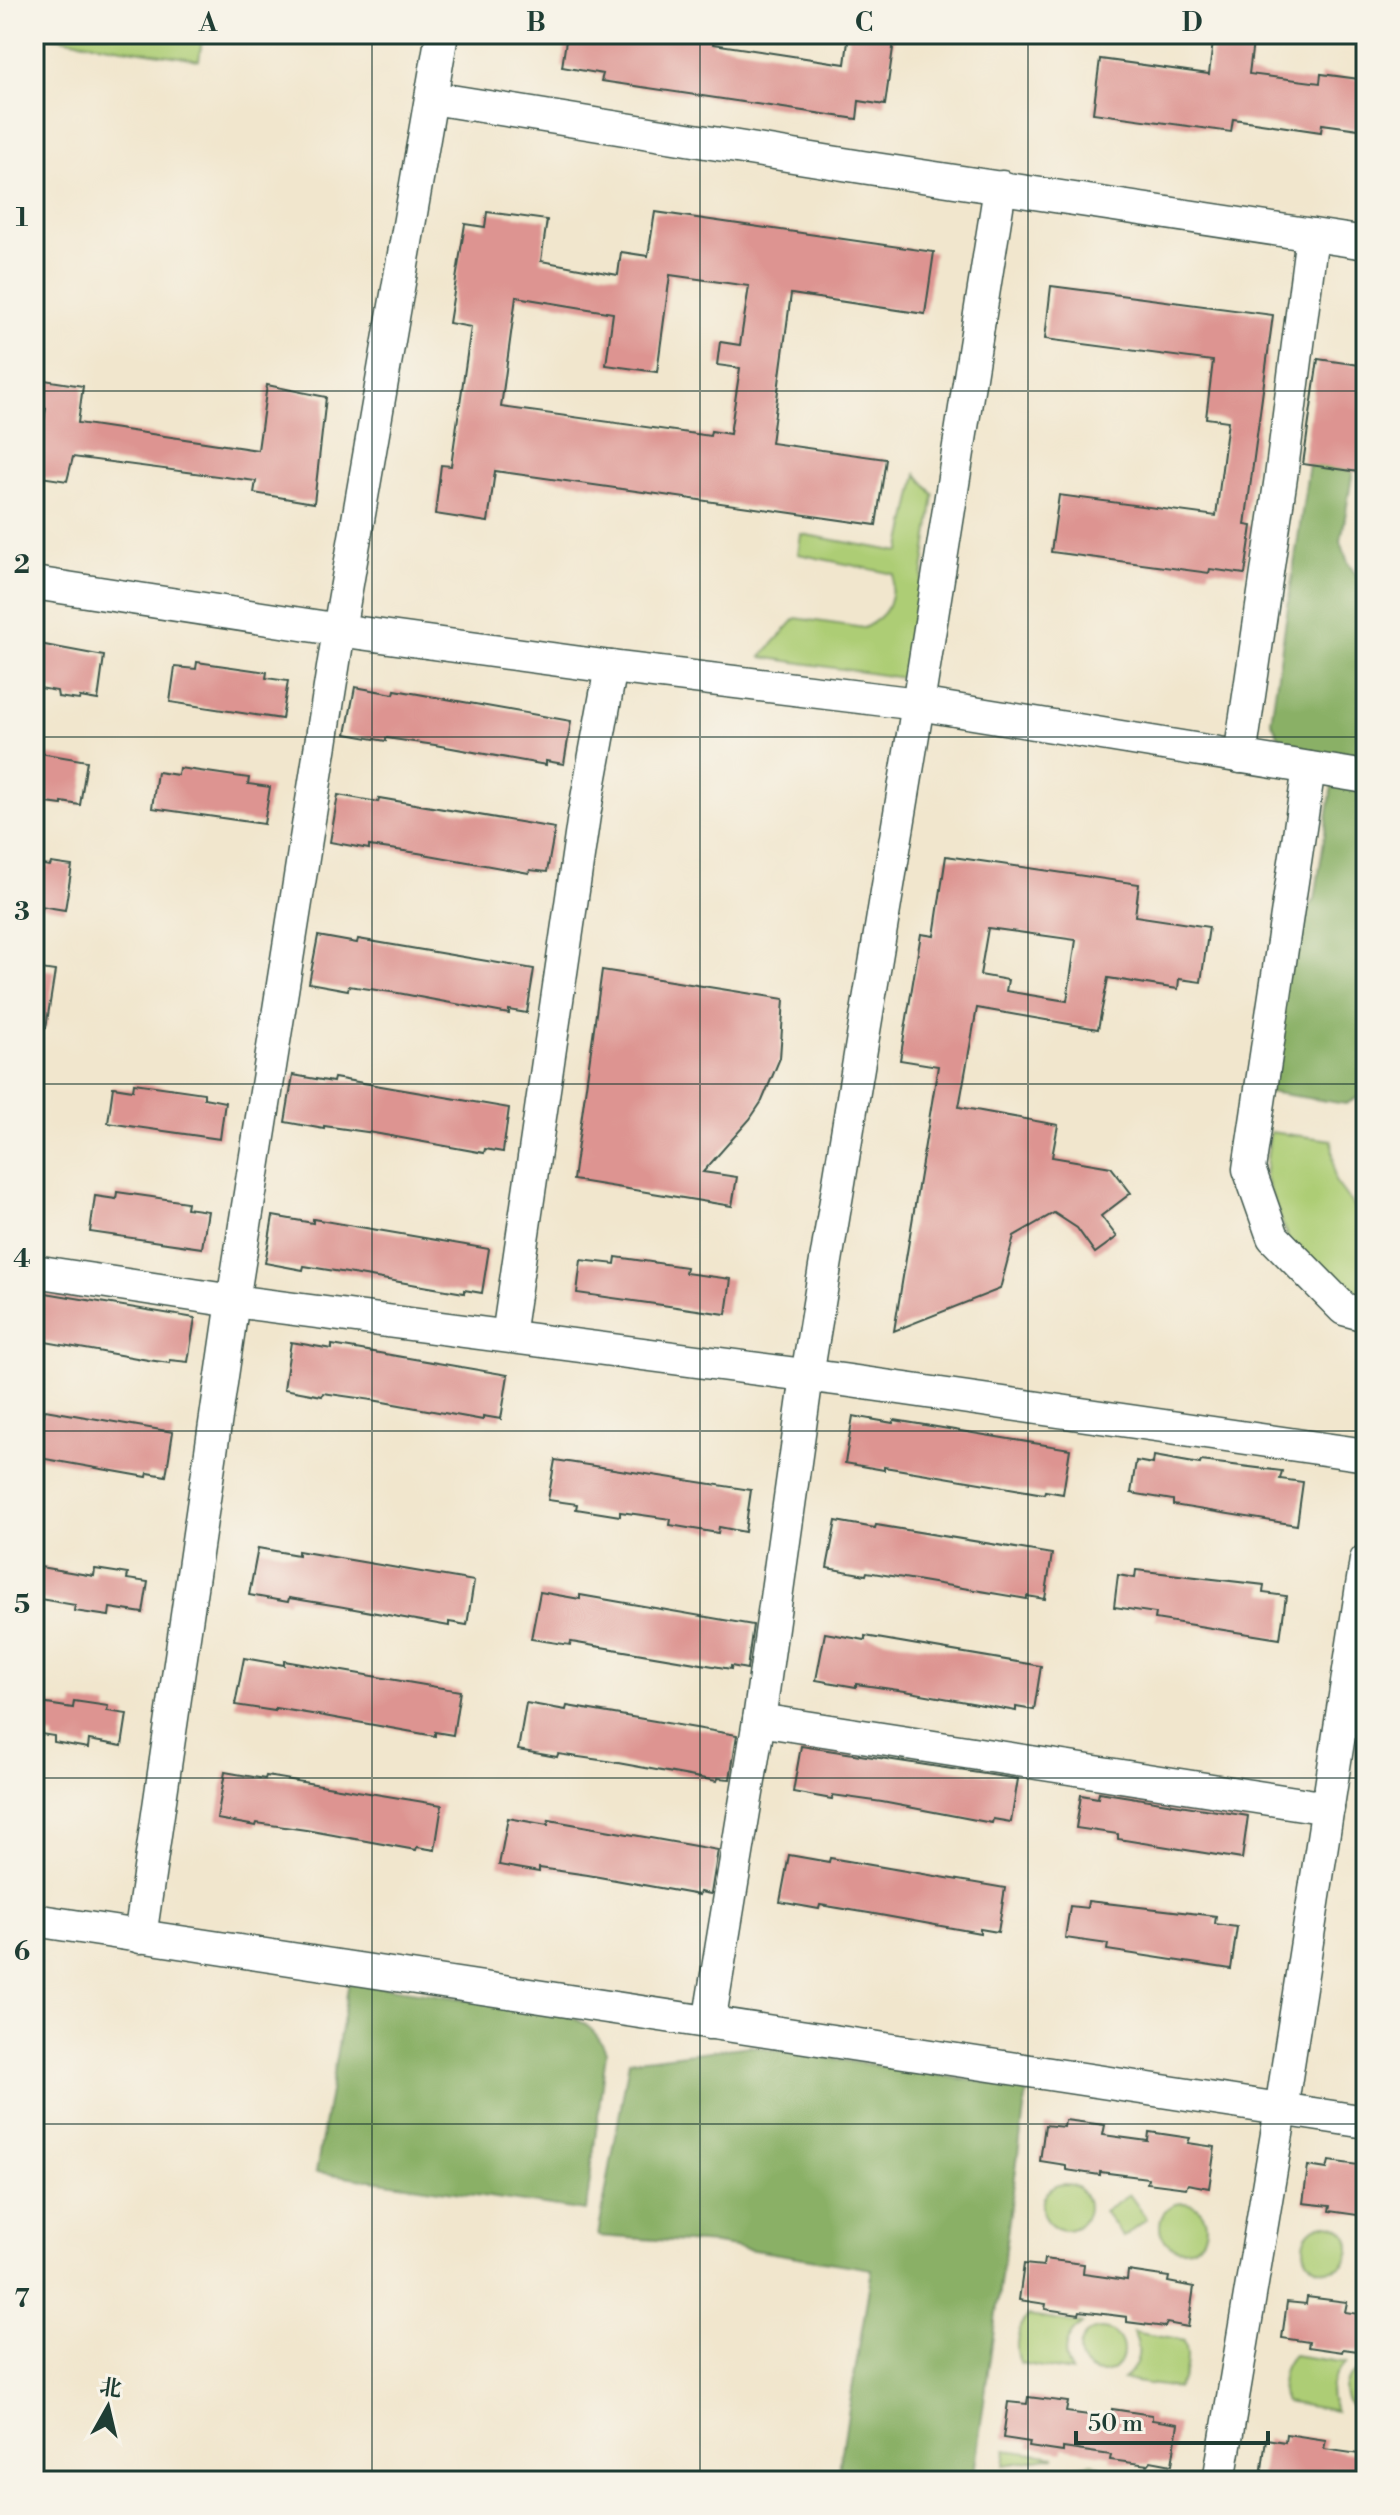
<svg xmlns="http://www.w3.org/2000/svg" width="1400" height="2515" font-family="'Libre Bodoni','Noto Serif SC',serif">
	<rect width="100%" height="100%" fill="#f7f3e8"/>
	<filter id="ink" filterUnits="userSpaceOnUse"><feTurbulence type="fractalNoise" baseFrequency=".0125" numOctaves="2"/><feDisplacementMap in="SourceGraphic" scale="16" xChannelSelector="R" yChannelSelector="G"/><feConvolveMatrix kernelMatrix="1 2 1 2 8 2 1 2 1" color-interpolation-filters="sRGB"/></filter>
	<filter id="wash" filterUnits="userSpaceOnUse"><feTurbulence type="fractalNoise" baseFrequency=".006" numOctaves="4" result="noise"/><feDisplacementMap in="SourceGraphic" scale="32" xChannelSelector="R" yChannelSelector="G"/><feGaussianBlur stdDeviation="1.8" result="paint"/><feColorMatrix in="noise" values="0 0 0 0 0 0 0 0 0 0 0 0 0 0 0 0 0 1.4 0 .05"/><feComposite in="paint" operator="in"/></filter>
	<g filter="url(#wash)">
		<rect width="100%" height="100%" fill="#f1e6cd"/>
		<g fill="#adcd75" stroke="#668554" stroke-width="2">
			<path d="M 34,34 L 203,34 L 199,60 Z"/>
			<path d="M 917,474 L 934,495 L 911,656 L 902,678 L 761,657 L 796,618 L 864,628 C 892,613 890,603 894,574 L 798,554 L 801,534 L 900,552 Z"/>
			<path d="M 1270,1132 L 1332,1140 L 1335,1181 L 1366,1223 L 1366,1307 L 1290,1244 L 1265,1177 Z"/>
			<circle cx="1065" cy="2207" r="23"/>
			<path d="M 1129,2194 L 1147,2219 L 1123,2237 L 1104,2211 Z"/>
			<circle cx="1183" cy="2226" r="23"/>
			<circle cx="1327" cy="2247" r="23"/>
			<path d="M 1028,2316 L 1082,2324 C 1065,2337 1060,2353 1071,2372 L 1020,2363 C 1014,2347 1017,2328 1028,2316 Z"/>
			<circle cx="1101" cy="2351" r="22"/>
			<path d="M 1133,2332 L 1184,2341 C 1190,2356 1187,2376 1176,2388 L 1122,2380 C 1139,2367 1143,2350 1133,2332 Z"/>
			<path d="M 1293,2355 L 1347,2363 C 1330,2376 1325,2393 1336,2411 L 1285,2402 C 1278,2387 1281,2367 1293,2355 Z"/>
			<path d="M 1366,2369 L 1366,2412 C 1337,2408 1337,2373 1366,2369 Z"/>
			<path d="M 1006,2450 L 1007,2450 L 1055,2457 L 1004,2465 Z"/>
			<path d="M 1093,2463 L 1128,2481 L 1019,2481 L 1009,2477 Z"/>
		</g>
		<g fill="#8ab066" stroke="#54764d" stroke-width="2">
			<path d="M 1309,464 L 1353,470 L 1341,541 L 1348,563 L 1366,590 L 1366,762 L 1310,754 L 1280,738 L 1271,721 Z"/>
			<path d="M 1332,786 L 1366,791 L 1366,1093 L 1346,1104 L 1268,1092 L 1294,922 L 1315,900 Z"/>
			<path d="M 349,1982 L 567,2014 C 586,2024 598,2031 606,2052 L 586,2211 L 316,2172 Z"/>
			<path d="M 751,2046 L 1027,2089 L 973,2481 L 837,2481 L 872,2269 L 716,2244 L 598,2236 L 629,2061 Z"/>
		</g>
		<g id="blocks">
			<g fill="#dd9491" fill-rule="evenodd">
				<path d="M 567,34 L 715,34 L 713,44 L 845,64 L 849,34 L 895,34 L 885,105 L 859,101 L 857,119 L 601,81 L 603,74 L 562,67 Z"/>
				<path d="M 1214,34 L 1254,34 L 1249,74 L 1320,83 L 1321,74 L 1366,80 L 1366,130 L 1322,124 L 1321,132 L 1233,119 L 1231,132 L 1093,113 L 1100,59 L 1209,74 Z"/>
				<path d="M 487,212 L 547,220 L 541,261 L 618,275 L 621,252 L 648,256 L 655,212 L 934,252 L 925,314 L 791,294 L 771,443 L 886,459 L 876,525 L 495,471 L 488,522 L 435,514 L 441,465 L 451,466 L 471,327 L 449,323 L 465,224 L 485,227 ZM 670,275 L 749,286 L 740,345 L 720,342 L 717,365 L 740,368 L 730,434 L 711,431 L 710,436 L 501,407 L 516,297 L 613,313 L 606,365 L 657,372 Z"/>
				<path d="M 1051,286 L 1273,315 L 1245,525 L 1252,526 L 1245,574 L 1210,569 L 1209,573 L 1051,552 L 1059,495 L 1216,516 L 1228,421 L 1206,418 L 1213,361 L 1045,339 Z"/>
				<path d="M 1318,359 L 1366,366 L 1366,473 L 1303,464 Z"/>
				<path d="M 38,379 L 83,386 L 78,423 L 258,450 L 267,385 L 326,397 L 314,503 L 254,493 L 256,481 L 73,457 L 67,481 L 34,476 L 46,408 L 34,406 Z"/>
				<path d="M 34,643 L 104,656 L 98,700 L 80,697 L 79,700 L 58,697 L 57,691 L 34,687 Z"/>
				<path d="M 197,662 L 267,672 L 266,678 L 288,681 L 282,719 L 170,702 L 175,667 L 196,669 Z"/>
				<path d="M 355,687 L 394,694 L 395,690 L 571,721 L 564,764 L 546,761 L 546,765 L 435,745 L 386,738 L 386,741 L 346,734 Z"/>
				<path d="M 34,752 L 87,761 L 80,805 L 62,802 L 62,805 L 40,802 L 39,796 L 34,795 Z"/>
				<path d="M 179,768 L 249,778 L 248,784 L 270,787 L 264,824 L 152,808 L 157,772 L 178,775 Z"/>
				<path d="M 338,795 L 378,802 L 379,798 L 555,828 L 547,872 L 530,870 L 529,873 L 418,853 L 369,846 L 369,849 L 330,842 Z"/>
				<path d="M 946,856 L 1139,884 L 1135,916 L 1209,927 L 1201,982 L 1179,979 L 1178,989 L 1108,978 L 1098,1029 L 977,1008 L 959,1107 L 1058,1125 L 1052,1157 L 1111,1167 L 1131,1193 L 1101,1216 L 1117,1237 L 1095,1253 L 1077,1228 L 1054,1213 L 1014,1236 L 1000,1289 L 894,1331 L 938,1066 L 900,1060 L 921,934 L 934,936 ZM 988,928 L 1076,940 L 1067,1001 L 1006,991 L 1008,980 L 980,975 Z"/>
				<path d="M 51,863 L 72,866 L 65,910 L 34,905 L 34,864 L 50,866 Z"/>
				<path d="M 318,936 L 357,943 L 358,939 L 534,969 L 527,1013 L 509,1010 L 509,1014 L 398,993 L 349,986 L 348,990 L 309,983 Z"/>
				<path d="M 34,968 L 55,971 L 46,1028 L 34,1027 Z"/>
				<path d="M 602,970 L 784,999 L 780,1058 L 762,1101 L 750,1119 L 703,1172 L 737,1177 L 732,1206 L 573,1180 Z"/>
				<path d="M 293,1075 L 333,1082 L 334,1078 L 509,1108 L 503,1152 L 485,1149 L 484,1153 L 374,1133 L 324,1126 L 324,1129 L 285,1122 Z"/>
				<path d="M 134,1083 L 204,1093 L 204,1098 L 225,1102 L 220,1139 L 108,1123 L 113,1087 L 133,1090 Z"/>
				<path d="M 117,1192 L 187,1202 L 186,1208 L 208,1211 L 202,1248 L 90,1232 L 95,1196 L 116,1199 Z"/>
				<path d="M 273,1216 L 313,1223 L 313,1219 L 489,1249 L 482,1293 L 464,1290 L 464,1293 L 353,1274 L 304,1266 L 303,1270 L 265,1263 Z"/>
				<path d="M 616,1257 L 686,1267 L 685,1273 L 731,1279 L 726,1314 L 577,1293 L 581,1260 L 615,1264 Z"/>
				<path d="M 34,1291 L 195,1318 L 188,1362 L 170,1360 L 170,1363 L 148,1360 L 34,1340 Z"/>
				<path d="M 291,1342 L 332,1349 L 332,1345 L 508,1375 L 501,1419 L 483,1416 L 483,1420 L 372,1400 L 323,1393 L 322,1396 L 284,1389 Z"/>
				<path d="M 45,1410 L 173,1432 L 166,1476 L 148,1473 L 147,1477 L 34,1457 L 34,1413 L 44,1415 Z"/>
				<path d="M 853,1416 L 893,1423 L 894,1420 L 1070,1449 L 1063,1494 L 1045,1491 L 1044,1494 L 933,1475 L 884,1467 L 884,1470 L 845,1463 Z"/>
				<path d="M 1154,1456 L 1200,1464 L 1201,1461 L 1282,1471 L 1280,1479 L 1303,1482 L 1297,1525 L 1173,1505 L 1173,1500 L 1131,1493 L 1136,1461 L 1153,1464 Z"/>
				<path d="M 555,1460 L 751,1490 L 745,1532 L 719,1527 L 718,1533 L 670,1525 L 671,1519 L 620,1512 L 620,1516 L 576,1509 L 577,1504 L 548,1500 Z"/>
				<path d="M 836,1521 L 875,1528 L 876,1525 L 1052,1554 L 1045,1599 L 1027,1596 L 1027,1599 L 916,1580 L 867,1572 L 866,1575 L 827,1568 Z"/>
				<path d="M 258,1548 L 298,1555 L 298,1551 L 474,1581 L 467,1625 L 449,1622 L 449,1626 L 338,1606 L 289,1598 L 288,1602 L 249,1595 Z"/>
				<path d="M 34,1566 L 94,1576 L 95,1569 L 128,1574 L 127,1579 L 148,1582 L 143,1613 L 110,1608 L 109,1616 L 74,1611 L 75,1605 L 34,1598 Z"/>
				<path d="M 1136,1570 L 1264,1585 L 1263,1593 L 1286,1596 L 1280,1639 L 1155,1619 L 1156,1613 L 1114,1607 L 1118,1575 L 1135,1578 Z"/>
				<path d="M 540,1592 L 580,1599 L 580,1595 L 753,1625 L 747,1669 L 731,1666 L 731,1669 L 571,1642 L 570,1645 L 531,1639 Z"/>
				<path d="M 825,1633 L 865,1640 L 865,1636 L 1041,1666 L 1034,1710 L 1016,1707 L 1016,1711 L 905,1691 L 856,1684 L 856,1687 L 816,1680 Z"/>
				<path d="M 244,1658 L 284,1665 L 284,1661 L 460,1691 L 453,1735 L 435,1732 L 435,1736 L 324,1716 L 275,1708 L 275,1711 L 235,1705 Z"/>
				<path d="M 74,1701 L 108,1706 L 107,1711 L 127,1714 L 122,1746 L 89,1740 L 88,1748 L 54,1742 L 54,1736 L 34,1733 L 34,1702 L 73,1708 Z"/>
				<path d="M 526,1703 L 566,1710 L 567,1706 L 737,1735 L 730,1779 L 718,1778 L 717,1781 L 607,1761 L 558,1754 L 557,1757 L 518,1750 Z"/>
				<path d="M 801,1746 L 1018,1779 L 1011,1822 L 993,1819 L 992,1823 L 882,1802 L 833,1795 L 832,1799 L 793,1792 Z"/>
				<path d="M 225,1772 L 265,1779 L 266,1776 L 442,1805 L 435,1850 L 417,1847 L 416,1850 L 306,1830 L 257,1823 L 256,1826 L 217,1819 Z"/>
				<path d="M 1099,1792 L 1248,1816 L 1242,1859 L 1118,1839 L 1118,1834 L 1076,1828 L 1081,1795 L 1098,1798 Z"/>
				<path d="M 508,1818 L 548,1825 L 549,1820 L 718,1850 L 711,1894 L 700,1892 L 699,1895 L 588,1875 L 539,1868 L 539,1872 L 499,1865 Z"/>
				<path d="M 789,1855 L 829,1862 L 830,1858 L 1005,1888 L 998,1932 L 980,1929 L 980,1933 L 869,1913 L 820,1905 L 819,1909 L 780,1902 Z"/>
				<path d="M 1088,1901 L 1216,1916 L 1215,1924 L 1237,1927 L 1231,1969 L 1107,1950 L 1108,1944 L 1065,1938 L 1070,1906 L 1087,1908 Z"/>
				<path d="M 1065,2120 L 1105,2125 L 1103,2135 L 1148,2141 L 1149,2132 L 1190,2138 L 1188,2143 L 1215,2147 L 1209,2188 L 1188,2184 L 1186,2188 L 1147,2183 L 1148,2178 L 1100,2172 L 1100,2175 L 1066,2170 L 1066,2165 L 1040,2161 L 1045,2125 L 1064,2127 Z"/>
				<path d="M 1329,2161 L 1366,2166 L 1366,2213 L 1364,2216 L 1329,2211 L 1330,2206 L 1303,2203 L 1308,2166 L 1327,2169 Z"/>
				<path d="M 1044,2259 L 1084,2264 L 1083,2274 L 1127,2280 L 1128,2271 L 1169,2277 L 1168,2282 L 1194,2287 L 1188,2327 L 1167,2323 L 1165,2327 L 1127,2322 L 1127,2317 L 1080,2311 L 1079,2314 L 1045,2309 L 1046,2304 L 1019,2300 L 1024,2264 L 1043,2266 Z"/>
				<path d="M 1307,2297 L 1347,2302 L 1345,2312 L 1366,2315 L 1366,2352 L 1343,2349 L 1342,2352 L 1308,2347 L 1309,2342 L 1282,2338 L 1287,2302 L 1306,2304 Z"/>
				<path d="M 1028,2397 L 1068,2402 L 1066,2412 L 1111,2418 L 1112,2409 L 1152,2415 L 1152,2420 L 1178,2424 L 1172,2465 L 1151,2461 L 1148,2465 L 1110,2460 L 1111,2455 L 1063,2448 L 1063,2452 L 1029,2447 L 1030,2442 L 1003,2438 L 1008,2402 L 1027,2404 Z"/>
				<path d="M 1286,2434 L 1326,2440 L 1324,2449 L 1366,2455 L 1366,2481 L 1287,2481 L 1261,2476 L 1266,2439 L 1285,2442 Z"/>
			</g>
		</g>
	</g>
	<g filter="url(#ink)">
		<use href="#blocks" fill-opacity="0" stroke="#3e564b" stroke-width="2"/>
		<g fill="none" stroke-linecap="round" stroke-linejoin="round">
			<g stroke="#3e564b" stroke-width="35">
				<g id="minor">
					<path d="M 432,98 L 862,167 L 1366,243"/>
					<path d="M 34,583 L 360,633 L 611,667 L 918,704 L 1366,777"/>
					<path d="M 1240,757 L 1281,477 L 1312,235"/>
					<path d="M 1309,768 L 1249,1169 L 1273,1237 L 1344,1309 L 1366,1315"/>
					<path d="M 34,1271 L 233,1301 L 843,1380 L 1366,1455"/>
					<path d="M 508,1336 L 584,815 L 611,667"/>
					<path d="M 759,1720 L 1328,1808"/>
					<path d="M 34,1920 L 1366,2122"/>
					<path d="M 140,1937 L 233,1301 L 339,630 L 442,34"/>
					<path d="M 709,2023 L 759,1720 L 807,1376 L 918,704 L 1000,188 L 1002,187"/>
					<path d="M 1219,2481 L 1281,2110 L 1366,1560"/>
				</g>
			</g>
			<use href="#minor" stroke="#fff" stroke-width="32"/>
		</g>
	</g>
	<path fill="none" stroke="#1f3d34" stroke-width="2" stroke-opacity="0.55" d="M 372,34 L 372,2481M 700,34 L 700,2481M 1028,34 L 1028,2481M 34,391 L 1366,391M 34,737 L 1366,737M 34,1084 L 1366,1084M 34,1431 L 1366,1431M 34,1778 L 1366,1778M 34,2124 L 1366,2124"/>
	<rect width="1400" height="2515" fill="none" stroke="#f7f3e8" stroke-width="88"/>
	<g transform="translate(108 2407) rotate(8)" stroke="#f7f3e8" stroke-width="6" paint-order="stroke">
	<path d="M0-6L14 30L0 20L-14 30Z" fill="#1f3d34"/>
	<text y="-12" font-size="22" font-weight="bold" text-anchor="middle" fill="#1f3d34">北</text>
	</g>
	<path d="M1076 2431v12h192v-12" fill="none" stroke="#1f3d34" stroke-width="4"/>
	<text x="1088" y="2431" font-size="24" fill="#1f3d34" stroke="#f7f3e8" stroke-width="6" paint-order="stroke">50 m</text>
	<rect x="44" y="44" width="1312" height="2427" fill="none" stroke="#1f3d34" stroke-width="3"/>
	<g font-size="26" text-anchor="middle" font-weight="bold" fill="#1f3d34">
		<text x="208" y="31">A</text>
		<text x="536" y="31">B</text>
		<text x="864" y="31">C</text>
		<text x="1192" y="31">D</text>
		<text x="22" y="226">1</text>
		<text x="22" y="573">2</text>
		<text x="22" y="920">3</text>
		<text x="22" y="1267">4</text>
		<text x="22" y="1613">5</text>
		<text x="22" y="1960">6</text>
		<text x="22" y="2307">7</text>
	</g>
</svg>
